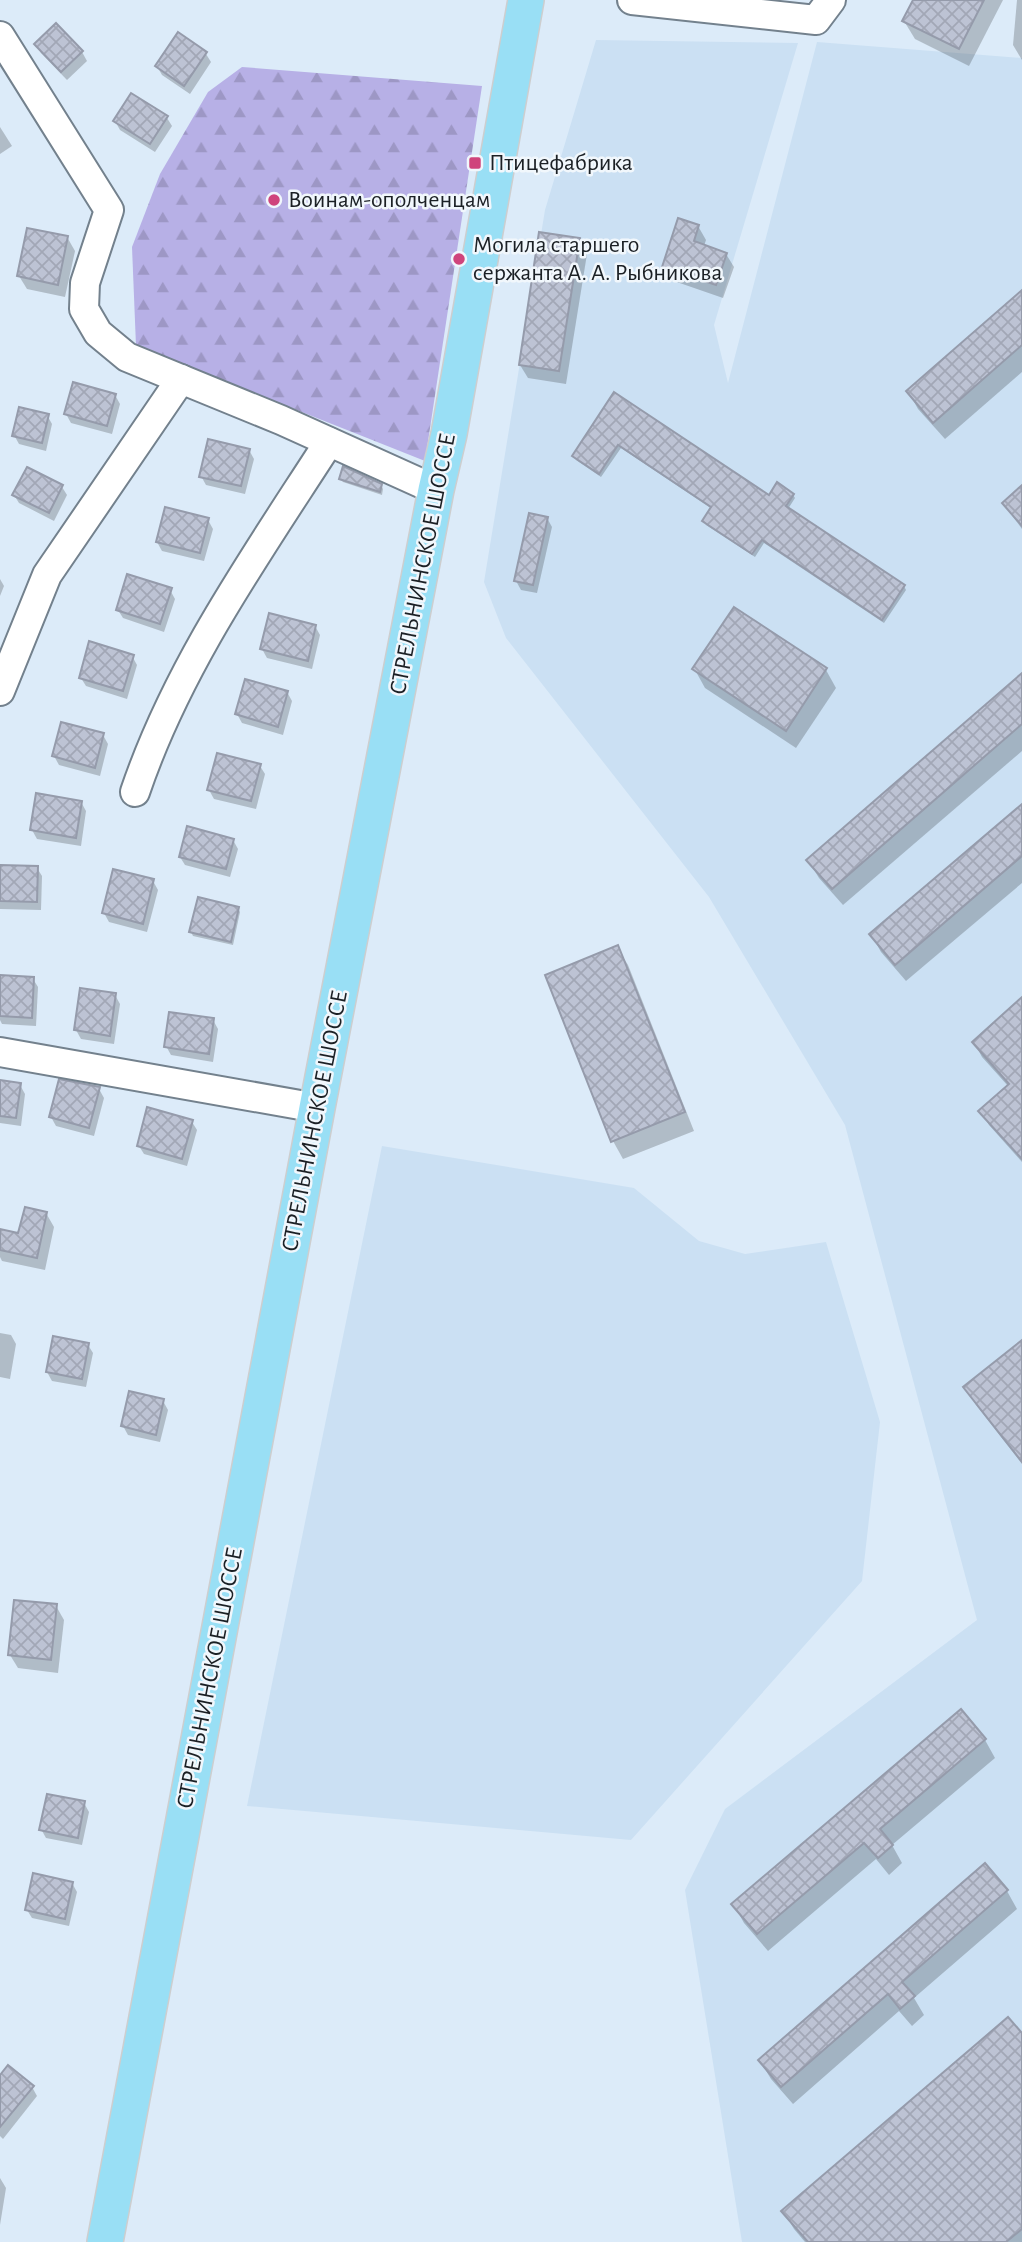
<svg xmlns="http://www.w3.org/2000/svg" width="1022" height="2242" font-family="'Alegreya Sans',sans-serif">
	<defs>
		<pattern id="forest-firs" width="22" height="20" patternUnits="userSpaceOnUse" patternTransform="scale(1.75)"><rect width="22" height="20" fill="#b7b0e6"/><path d="M5 1l3.5 6h-7zM16 11l3.5 6h-7z" fill="#9d97c5"/></pattern>
		<pattern id="building-cross-hatch" width="8" height="8" patternUnits="userSpaceOnUse" patternTransform="scale(1.75)"><rect width="8" height="8" fill="#bdc3d4"/><path d="M0 0l8 8M0 8l8-8" fill="none" stroke="#a2a7b6"/></pattern>
	</defs>
	<rect width="100%" height="100%" fill="#dcebf9"/>
	<g fill="#cbe0f3">
		<path d="M 596,40 L 798,43 L 714,325 L 728,383 L 817,42 L 1022,58 L 1022,2242 L 742,2242 L 685,1890 L 725,1809 L 977,1620 L 845,1125 L 709,897 L 506,638 L 484,582 L 545,210 Z"/>
		<path d="M 382,1146 L 634,1188 L 699,1241 L 745,1254 L 826,1242 L 880,1422 L 862,1581 L 631,1840 L 247,1806 Z"/>
	</g>
	<path fill="url(#forest-firs)" d="M 242,67 L 482,86 L 425,461 L 136,346 L 132,247 L 160,174 L 208,92 Z"/>
	<g fill="#0003">
		<path d="M 915,0 L 1003,0 L 969,66 L 915,39 L 904,21 Z"/>
		<path d="M 1017,0 L 1022,0 L 1022,60 L 1013,45 Z"/>
		<path d="M 36,44 L 82,52 L 87,61 L 67,80 L 41,53 Z"/>
		<path d="M 206,54 L 211,62 L 190,94 L 162,75 L 157,66 Z"/>
		<path d="M 167,118 L 172,126 L 155,152 L 120,130 L 115,121 Z"/>
		<path d="M 0,127 L 12,146 L 0,154 Z"/>
		<path d="M 698,226 L 706,240 L 704,246 L 726,254 L 734,267 L 723,298 L 671,280 L 664,267 Z"/>
		<path d="M 67,237 L 75,251 L 65,297 L 27,289 L 19,276 Z"/>
		<path d="M 579,240 L 587,254 L 566,384 L 528,378 L 520,365 Z"/>
		<path d="M 1022,292 L 1022,372 L 945,439 L 918,409 L 908,391 Z"/>
		<path d="M 115,395 L 120,404 L 112,434 L 71,423 L 66,414 Z"/>
		<path d="M 615,395 L 769,497 L 793,495 L 795,498 L 788,509 L 904,586 L 906,590 L 884,623 L 764,543 L 755,557 L 706,525 L 704,521 L 712,509 L 621,448 L 601,477 L 576,460 L 574,456 Z"/>
		<path d="M 47,415 L 52,424 L 46,451 L 19,444 L 14,435 Z"/>
		<path d="M 249,450 L 254,459 L 245,494 L 206,485 L 201,476 Z"/>
		<path d="M 28,469 L 62,487 L 67,495 L 54,521 L 19,503 L 14,495 Z"/>
		<path d="M 341,479 L 381,485 L 383,489 L 382,495 L 343,482 Z"/>
		<path d="M 1022,488 L 1022,529 L 1004,504 Z"/>
		<path d="M 547,518 L 552,527 L 537,593 L 521,590 L 516,581 Z"/>
		<path d="M 208,520 L 213,529 L 204,561 L 162,551 L 157,542 Z"/>
		<path d="M 0,579 L 4,586 L 0,596 Z"/>
		<path d="M 170,590 L 175,599 L 164,632 L 123,618 L 118,610 Z"/>
		<path d="M 315,626 L 320,635 L 312,669 L 267,658 L 262,649 Z"/>
		<path d="M 132,656 L 137,665 L 127,699 L 86,686 L 81,678 Z"/>
		<path d="M 695,670 L 826,670 L 836,688 L 796,748 L 705,688 Z"/>
		<path d="M 1022,675 L 1022,751 L 843,905 L 819,878 L 808,860 Z"/>
		<path d="M 287,692 L 292,701 L 283,735 L 242,723 L 237,714 Z"/>
		<path d="M 103,735 L 108,744 L 100,776 L 59,765 L 54,756 Z"/>
		<path d="M 260,766 L 265,774 L 256,809 L 214,799 L 209,790 Z"/>
		<path d="M 81,802 L 86,811 L 81,846 L 37,839 L 32,830 Z"/>
		<path d="M 1022,806 L 1022,883 L 906,981 L 881,952 L 871,934 Z"/>
		<path d="M 233,840 L 238,849 L 230,877 L 185,865 L 180,857 Z"/>
		<path d="M 0,867 L 37,868 L 42,876 L 41,910 L 0,909 Z"/>
		<path d="M 153,881 L 158,890 L 147,932 L 109,922 L 104,913 Z"/>
		<path d="M 238,908 L 240,912 L 233,945 L 193,936 L 191,932 Z"/>
		<path d="M 617,948 L 628,965 L 694,1131 L 623,1159 L 613,1141 Z"/>
		<path d="M 0,977 L 33,979 L 38,987 L 36,1026 L 2,1024 L 0,1020 Z"/>
		<path d="M 115,995 L 120,1004 L 114,1044 L 81,1039 L 76,1030 Z"/>
		<path d="M 1022,1000 L 1022,1162 L 989,1125 L 981,1111 L 1008,1086 L 982,1057 L 974,1042 Z"/>
		<path d="M 213,1020 L 218,1029 L 213,1062 L 171,1055 L 166,1046 Z"/>
		<path d="M 0,1082 L 20,1085 L 25,1094 L 21,1126 L 0,1123 Z"/>
		<path d="M 99,1089 L 104,1098 L 94,1136 L 56,1126 L 51,1117 Z"/>
		<path d="M 192,1122 L 197,1130 L 187,1166 L 144,1154 L 139,1146 Z"/>
		<path d="M 46,1213 L 54,1227 L 45,1270 L 2,1261 L 0,1257 L 0,1231 L 20,1235 Z"/>
		<path d="M 0,1333 L 11,1335 L 16,1344 L 10,1379 L 0,1377 Z"/>
		<path d="M 1022,1343 L 1022,1464 L 976,1405 L 966,1387 Z"/>
		<path d="M 88,1345 L 93,1353 L 86,1387 L 52,1381 L 47,1372 Z"/>
		<path d="M 163,1401 L 168,1410 L 160,1442 L 128,1435 L 123,1426 Z"/>
		<path d="M 56,1606 L 64,1620 L 58,1673 L 18,1668 L 10,1655 Z"/>
		<path d="M 985,1740 L 995,1758 L 892,1845 L 902,1863 L 889,1875 L 876,1859 L 768,1951 L 744,1923 L 734,1905 Z"/>
		<path d="M 84,1803 L 89,1812 L 82,1845 L 46,1838 L 41,1829 Z"/>
		<path d="M 985,1866 L 1007,1891 L 1017,1909 L 914,1998 L 924,2015 L 912,2026 L 899,2011 L 793,2104 L 771,2079 L 760,2061 Z"/>
		<path d="M 72,1883 L 77,1892 L 69,1926 L 32,1918 L 27,1910 Z"/>
		<path d="M 1022,2036 L 1022,2242 L 805,2242 L 794,2229 L 784,2212 Z"/>
		<path d="M 0,2077 L 32,2087 L 37,2096 L 3,2139 L 0,2136 Z"/>
		<path d="M 0,2178 L 6,2188 L 0,2225 Z"/>
	</g>
	<g fill="url(#building-cross-hatch)" stroke="#959bab" stroke-width="2">
		<path d="M 913,0 L 984,0 L 959,49 L 902,21 Z"/>
		<path d="M 56,23 L 83,51 L 61,72 L 34,44 Z"/>
		<path d="M 178,32 L 207,52 L 184,86 L 155,66 Z"/>
		<path d="M 131,93 L 168,116 L 150,144 L 113,121 Z"/>
		<path d="M 678,218 L 699,225 L 694,241 L 727,253 L 716,285 L 662,267 Z"/>
		<path d="M 27,228 L 68,236 L 58,285 L 17,276 Z"/>
		<path d="M 539,232 L 580,238 L 559,371 L 519,365 Z"/>
		<path d="M 1022,290 L 1022,345 L 933,423 L 906,391 Z"/>
		<path d="M 73,382 L 116,394 L 107,426 L 64,414 Z"/>
		<path d="M 614,392 L 769,495 L 777,482 L 794,494 L 786,506 L 905,585 L 882,620 L 762,540 L 752,554 L 702,521 L 711,507 L 618,445 L 599,474 L 572,456 Z"/>
		<path d="M 19,407 L 49,414 L 42,443 L 12,436 Z"/>
		<path d="M 208,439 L 250,449 L 241,486 L 199,477 Z"/>
		<path d="M 343,466 L 382,484 L 380,492 L 339,479 Z"/>
		<path d="M 27,467 L 63,485 L 49,513 L 12,495 Z"/>
		<path d="M 1022,485 L 1022,526 L 1002,503 Z"/>
		<path d="M 165,507 L 209,518 L 200,553 L 156,542 Z"/>
		<path d="M 529,513 L 548,517 L 533,585 L 514,581 Z"/>
		<path d="M 127,574 L 172,588 L 160,624 L 116,610 Z"/>
		<path d="M 734,607 L 827,668 L 786,731 L 692,669 Z"/>
		<path d="M 269,613 L 316,625 L 308,661 L 260,649 Z"/>
		<path d="M 89,641 L 134,655 L 123,691 L 79,678 Z"/>
		<path d="M 1022,673 L 1022,724 L 832,889 L 806,860 Z"/>
		<path d="M 245,679 L 288,691 L 278,727 L 235,714 Z"/>
		<path d="M 61,722 L 104,733 L 95,768 L 52,756 Z"/>
		<path d="M 217,753 L 261,764 L 251,801 L 207,790 Z"/>
		<path d="M 36,793 L 82,801 L 76,838 L 30,830 Z"/>
		<path d="M 1022,804 L 1022,856 L 895,965 L 869,934 Z"/>
		<path d="M 187,826 L 234,839 L 226,869 L 179,857 Z"/>
		<path d="M 0,865 L 38,866 L 37,902 L 0,901 Z"/>
		<path d="M 113,869 L 154,879 L 143,924 L 102,913 Z"/>
		<path d="M 198,897 L 239,907 L 231,942 L 189,932 Z"/>
		<path d="M 618,945 L 685,1112 L 611,1142 L 545,975 Z"/>
		<path d="M 0,975 L 34,977 L 32,1018 L 0,1016 Z"/>
		<path d="M 80,988 L 116,993 L 110,1036 L 74,1030 Z"/>
		<path d="M 1022,997 L 1022,1159 L 978,1111 L 1009,1084 L 972,1042 Z"/>
		<path d="M 169,1012 L 214,1018 L 209,1054 L 164,1047 Z"/>
		<path d="M 59,1079 L 100,1087 L 89,1128 L 49,1117 Z"/>
		<path d="M 0,1080 L 21,1083 L 16,1118 L 0,1116 Z"/>
		<path d="M 147,1107 L 193,1120 L 182,1159 L 137,1146 Z"/>
		<path d="M 25,1207 L 47,1212 L 37,1258 L 0,1250 L 0,1229 L 18,1233 Z"/>
		<path d="M 53,1336 L 89,1343 L 82,1379 L 46,1372 Z"/>
		<path d="M 1022,1340 L 1022,1462 L 963,1387 Z"/>
		<path d="M 129,1391 L 164,1399 L 156,1435 L 121,1426 Z"/>
		<path d="M 14,1600 L 57,1604 L 51,1660 L 8,1655 Z"/>
		<path d="M 961,1709 L 986,1739 L 880,1829 L 893,1845 L 878,1858 L 864,1843 L 757,1934 L 731,1904 Z"/>
		<path d="M 47,1794 L 85,1801 L 78,1838 L 39,1830 Z"/>
		<path d="M 985,1863 L 1008,1890 L 902,1982 L 915,1996 L 900,2009 L 888,1994 L 781,2087 L 758,2060 Z"/>
		<path d="M 33,1873 L 73,1882 L 65,1919 L 25,1910 Z"/>
		<path d="M 1008,2017 L 1022,2033 L 1022,2229 L 1006,2242 L 808,2242 L 781,2211 Z"/>
		<path d="M 8,2065 L 34,2086 L 0,2127 L 0,2075 Z"/>
	</g>
	<g fill="none" stroke-linecap="round" stroke-linejoin="round">
		<g stroke="#73818d" stroke-width="32">
			<g id="minor">
				<path d="M 632,0 L 816,20 L 831,0"/>
				<path d="M 0,36 L 109,210 L 85,283 L 84,309 L 98,333 L 127,357 L 281,420 L 436,490"/>
				<path d="M 0,691 L 47,575 L 181,379"/>
				<path d="M 135,792 C 178,665 257,554 329,442"/>
				<path d="M 0,1052 L 317,1108"/>
			</g>
		</g>
		<g stroke="#cdcecf" stroke-width="38">
			<path id="major" d="M 105,2242 L 317,1108 L 436,490 L 449,434 L 526,0"/>
		</g>
		<use href="#minor" stroke="#fff" stroke-width="28"/>
		<use href="#major" stroke="#99dff5" stroke-width="35"/>
	</g>
	<g fill="#cf447c" stroke="#f1f7fc" stroke-width="2.5">
		<rect x="468" y="156" width="14" height="14" rx="3.5"/>
		<circle cx="274" cy="200" r="7"/>
		<circle cx="459" cy="259" r="7"/>
	</g>
	<g text-anchor="middle" dominant-baseline="central" stroke-width="5" stroke-linejoin="round" paint-order="stroke">
		<g font-size="24" fill="#1b2025" stroke="#f1f7fc" text-anchor="start">
			<text x="489" y="163">Птицефабрика</text>
			<text x="288" y="200">Воинам-ополченцам</text>
			<text x="473" y="245">Могила старшего<tspan x="473" dy="28">сержанта А. А. Рыбникова</tspan></text>
		</g>
		<g font-size="24" fill="#1b2025" stroke="#f1f7fc">
			<text transform="translate(423 564) rotate(-79)">СТРЕЛЬНИНСКОЕ ШОССЕ</text>
			<text transform="translate(315 1121) rotate(-79)">СТРЕЛЬНИНСКОЕ ШОССЕ</text>
			<text transform="translate(210 1678) rotate(-79)">СТРЕЛЬНИНСКОЕ ШОССЕ</text>
		</g>
	</g>
</svg>
